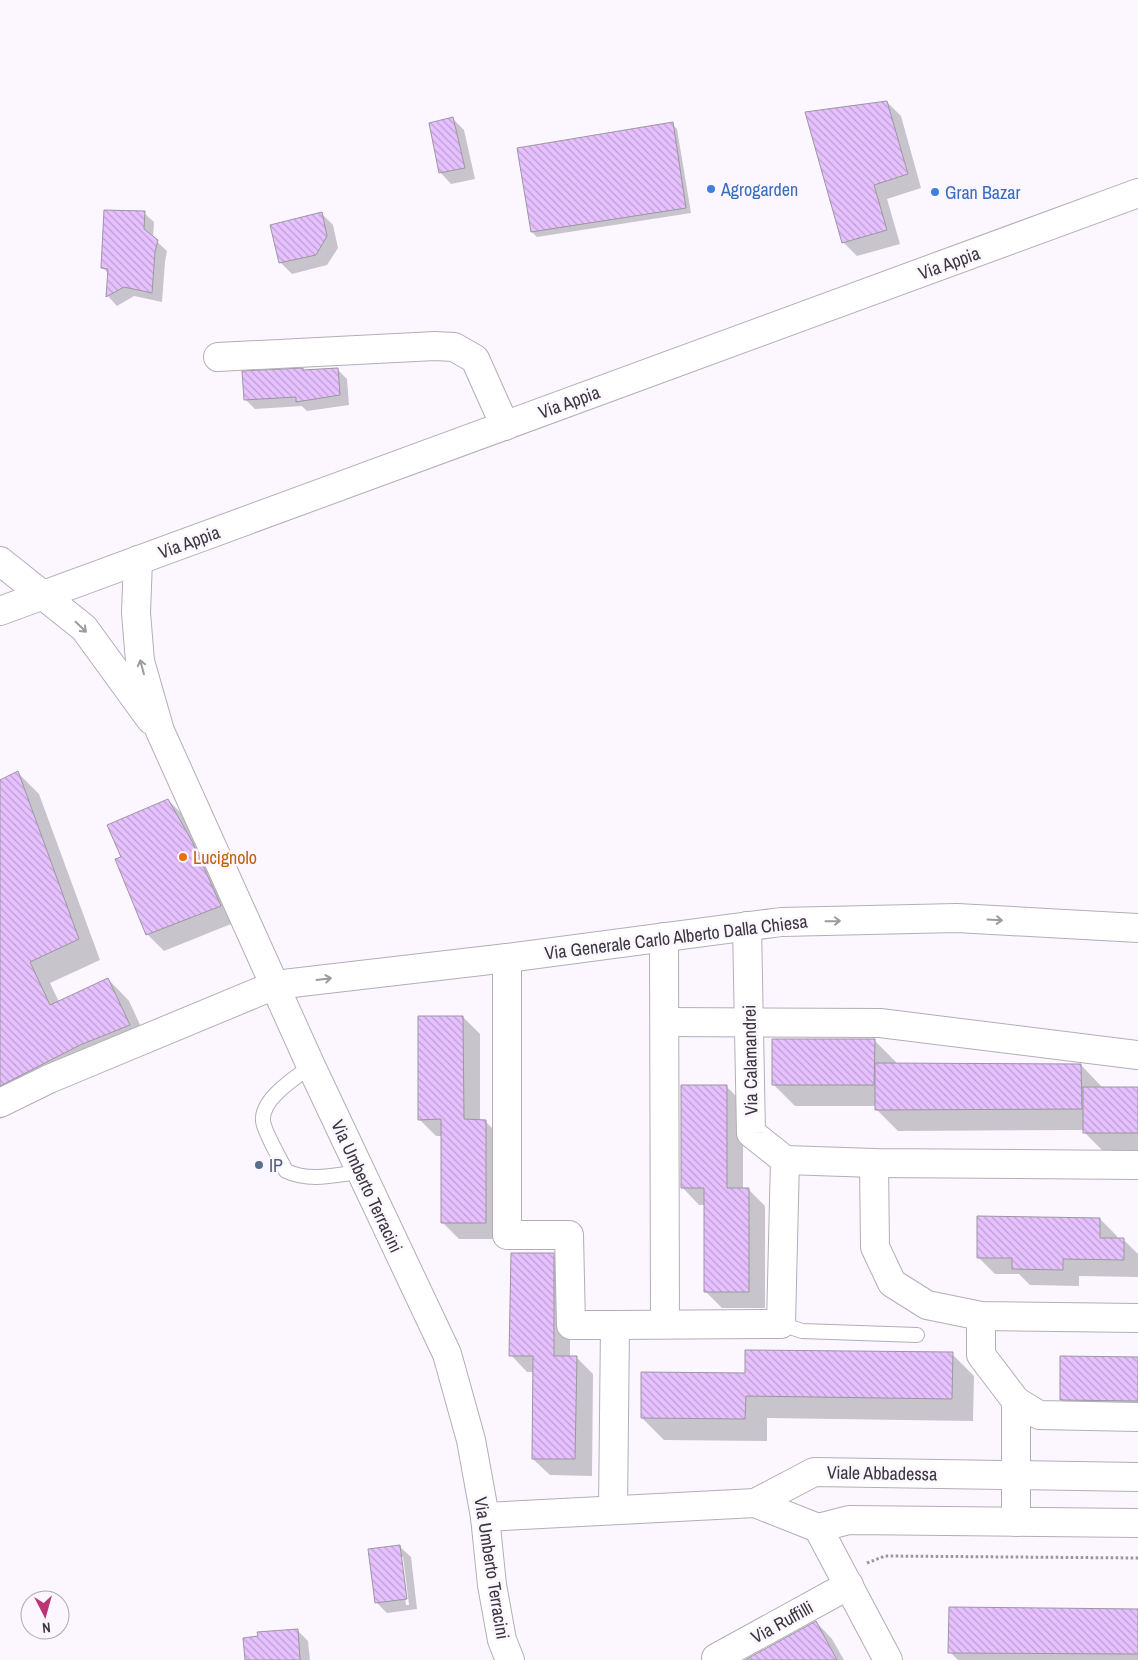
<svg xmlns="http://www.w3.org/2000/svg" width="1138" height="1660" font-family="'Archivo Narrow',sans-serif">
	<defs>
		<pattern id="building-back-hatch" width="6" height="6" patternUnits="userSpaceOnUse" patternTransform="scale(1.25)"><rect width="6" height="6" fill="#e7c1ff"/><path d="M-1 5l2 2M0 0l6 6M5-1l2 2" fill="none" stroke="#bc9ed0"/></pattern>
	</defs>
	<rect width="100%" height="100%" fill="#fbf6ff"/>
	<g fill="#0003" fill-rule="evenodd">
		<path d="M 887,102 L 901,116 L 921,188 L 887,199 L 900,244 L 857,256 L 843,242 Z"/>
		<path d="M 453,119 L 464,130 L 475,179 L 451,184 L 440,172 Z"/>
		<path d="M 672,124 L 677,129 L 691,213 L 537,237 L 532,232 Z"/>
		<path d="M 144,213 L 154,222 L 153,238 L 167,251 L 165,262 L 162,302 L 134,296 L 117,306 L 108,296 L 109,274 L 102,267 Z"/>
		<path d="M 322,214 L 333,225 L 338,248 L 327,265 L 292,274 L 280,262 Z"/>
		<path d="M 337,369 L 347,379 L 349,405 L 307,411 L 302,406 L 255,409 L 245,399 Z"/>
		<path d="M 18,773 L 39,794 L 100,960 L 50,983 L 59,1002 L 108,979 L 129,1001 L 150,1046 L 101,1066 L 0,1119 L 0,781 Z"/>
		<path d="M 168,800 L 185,817 L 236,922 L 164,951 L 147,934 L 122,857 Z"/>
		<path d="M 463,1017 L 480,1034 L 480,1121 L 485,1121 L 502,1138 L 502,1239 L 459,1239 L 442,1222 L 442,1136 L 436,1136 L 419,1119 Z"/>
		<path d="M 874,1040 L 896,1062 L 896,1065 L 1081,1065 L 1103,1088 L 1138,1088 L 1138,1154 L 1106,1154 L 1084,1132 L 1084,1130 L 898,1131 L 876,1109 L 876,1106 L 795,1106 L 773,1084 Z"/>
		<path d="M 726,1086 L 743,1103 L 743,1189 L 748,1189 L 765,1206 L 765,1308 L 722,1308 L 705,1291 L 705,1205 L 699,1205 L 683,1188 Z"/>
		<path d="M 1100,1219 L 1117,1236 L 1117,1239 L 1123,1239 L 1138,1254 L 1138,1277 L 1079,1276 L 1079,1286 L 1030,1285 L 1019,1274 L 995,1274 L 978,1257 Z"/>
		<path d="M 553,1254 L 570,1271 L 570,1357 L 576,1357 L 593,1374 L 592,1476 L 550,1475 L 533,1459 L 534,1372 L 527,1372 L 511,1355 Z"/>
		<path d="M 952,1354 L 974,1376 L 973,1421 L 767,1418 L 767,1441 L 664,1440 L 642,1418 L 746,1375 Z"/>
		<path d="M 1138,1359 L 1138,1422 L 1083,1421 L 1061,1399 Z"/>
		<path d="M 399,1546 L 411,1557 L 417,1609 L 387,1613 L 376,1602 ZM 400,1557 L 403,1557 L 409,1605 L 406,1605 Z"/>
		<path d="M 1138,1610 L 1138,1660 L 958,1660 L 950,1652 Z"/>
		<path d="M 816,1622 L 832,1639 L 844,1660 L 747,1660 Z"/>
		<path d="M 297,1630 L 308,1641 L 310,1660 L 246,1660 L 259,1637 Z"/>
	</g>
	<g fill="url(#building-back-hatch)" stroke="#9c979f">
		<path d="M 887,101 L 908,174 L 874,185 L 887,230 L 842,243 L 805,112 Z"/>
		<path d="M 453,117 L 465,168 L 439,173 L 429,123 Z"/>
		<path d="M 673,122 L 686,208 L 531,232 L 517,148 Z"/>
		<path d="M 104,210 L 145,211 L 144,229 L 158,240 L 155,252 L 152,293 L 124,287 L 106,297 L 108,269 L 101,268 Z"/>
		<path d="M 322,212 L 327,236 L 316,255 L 279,263 L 270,225 Z"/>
		<path d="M 303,368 L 303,370 L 338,368 L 340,395 L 296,402 L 296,397 L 244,400 L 242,371 Z"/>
		<path d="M 18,771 L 79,939 L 30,962 L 50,1005 L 108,978 L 130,1025 L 80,1045 L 0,1086 L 0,780 Z"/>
		<path d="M 168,799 L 193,843 L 221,906 L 146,935 L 115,859 L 121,857 L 107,825 Z"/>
		<path d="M 418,1016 L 463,1016 L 464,1119 L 486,1120 L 486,1223 L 441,1223 L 441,1119 L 418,1120 Z"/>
		<path d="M 772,1039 L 875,1039 L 874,1085 L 772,1085 Z"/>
		<path d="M 875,1063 L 1081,1064 L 1082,1109 L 875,1110 Z"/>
		<path d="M 681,1085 L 727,1085 L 727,1188 L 749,1188 L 749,1292 L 704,1292 L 704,1188 L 681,1188 Z"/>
		<rect x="1083" y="1087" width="55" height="46"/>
		<path d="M 977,1216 L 1100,1218 L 1100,1238 L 1124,1238 L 1124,1260 L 1063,1259 L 1063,1270 L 1012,1269 L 1012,1258 L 977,1258 Z"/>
		<path d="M 511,1253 L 554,1253 L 554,1356 L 577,1356 L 575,1459 L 532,1459 L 533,1356 L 509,1356 Z"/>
		<path d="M 745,1350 L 953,1352 L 952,1399 L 746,1396 L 745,1419 L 641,1418 L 641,1372 L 745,1373 Z"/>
		<path d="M 1060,1356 L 1138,1357 L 1138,1401 L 1060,1400 Z"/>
		<path d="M 400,1545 L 407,1599 L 375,1603 L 368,1549 Z"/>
		<path d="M 949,1607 L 1138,1609 L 1138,1654 L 948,1653 Z"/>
		<path d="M 816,1621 L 837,1660 L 745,1660 Z"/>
		<path d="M 298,1629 L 300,1660 L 245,1660 L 243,1638 L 258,1636 L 257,1632 Z"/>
	</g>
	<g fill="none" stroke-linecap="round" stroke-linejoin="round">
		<g stroke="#b3aeb6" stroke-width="16">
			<g id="lane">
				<path d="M 311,1066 C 295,1078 261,1099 263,1121 C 264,1132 281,1160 286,1171 C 310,1182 335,1175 360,1172"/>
				<path d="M 781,1324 L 802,1331 L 917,1335"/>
			</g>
		</g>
		<g stroke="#b3aeb6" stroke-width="30">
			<g id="street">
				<path d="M 218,357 L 435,346 L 454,347 L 475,359 L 505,426"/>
				<path d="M 138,560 L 136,613 L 140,661 L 160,731 L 311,1066 L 447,1354 L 471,1440 L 485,1517 L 492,1585 L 502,1640 L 510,1660"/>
				<path d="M 0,561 L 84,628 L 151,720"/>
				<path d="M 747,926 L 751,1133 L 785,1160 L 874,1163 L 1138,1165"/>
				<path d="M 664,937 L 665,1324"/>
				<path d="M 507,958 L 507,1235 L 569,1235 L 571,1325 L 615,1325"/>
				<path d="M 665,1022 L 880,1023 L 1138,1055"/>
				<path d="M 0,1103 L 49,1079 L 275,985 L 507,958 L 781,922 L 957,918 L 1138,928"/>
				<path d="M 874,1163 L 875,1247 L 892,1283 L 927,1305 L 981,1316 L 1138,1318"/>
				<path d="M 981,1316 L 981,1355 L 1016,1401 L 1016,1522"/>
				<path d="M 1016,1401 L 1039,1415 L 1138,1417"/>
				<path d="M 755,1503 L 818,1528"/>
				<path d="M 613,1510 L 615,1325 L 781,1324 L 785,1160"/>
				<path d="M 485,1517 L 755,1503 L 814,1472 L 1138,1477"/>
				<path d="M 818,1528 L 849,1520 L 1138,1523"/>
				<path d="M 818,1528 L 888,1660"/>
				<path d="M 717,1660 L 716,1658 L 849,1585"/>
			</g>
		</g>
		<g stroke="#b3aeb6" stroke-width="30">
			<path id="secondary" d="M 0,611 L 1138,193"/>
		</g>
		<path stroke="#98959b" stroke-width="3" stroke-dasharray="2.5 2.5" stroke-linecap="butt" d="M 867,1563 L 885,1556 L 1138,1558"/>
		<use href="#lane" stroke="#fff" stroke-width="14"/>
		<use href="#street" stroke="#fff" stroke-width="28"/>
		<use href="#secondary" stroke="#fff" stroke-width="28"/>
	</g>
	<defs><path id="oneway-shaft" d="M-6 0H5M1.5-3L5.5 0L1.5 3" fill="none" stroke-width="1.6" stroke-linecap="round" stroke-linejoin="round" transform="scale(1.25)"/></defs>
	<g stroke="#9c9c9d">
		<use href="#oneway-shaft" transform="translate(81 627) rotate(44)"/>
		<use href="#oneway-shaft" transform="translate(142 667) rotate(-105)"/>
		<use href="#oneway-shaft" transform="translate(995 920) rotate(3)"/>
		<use href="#oneway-shaft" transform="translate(833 921) rotate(-1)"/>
		<use href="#oneway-shaft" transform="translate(324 979) rotate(-7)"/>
	</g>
	<g fill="#3f7fe0" stroke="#fbf6ff" stroke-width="2">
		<circle cx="711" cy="189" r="5"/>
		<circle cx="935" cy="192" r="5"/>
	</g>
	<circle fill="#e8710a" stroke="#fbf6ff" stroke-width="2" cx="183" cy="857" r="5"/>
	<circle fill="#5c6f8a" stroke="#fbf6ff" stroke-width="2" cx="259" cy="1165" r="5"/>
	<g text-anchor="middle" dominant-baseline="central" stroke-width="5" stroke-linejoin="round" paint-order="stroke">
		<g font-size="18" fill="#366cbe" stroke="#fbf6ff" text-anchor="start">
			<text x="721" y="189">Agrogarden</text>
			<text x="945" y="192">Gran Bazar</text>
		</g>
		<g font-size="18" fill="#3a383b" stroke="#fbf6ff">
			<text transform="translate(949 263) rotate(-20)">Via Appia</text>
			<text transform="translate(569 402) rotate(-20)">Via Appia</text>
			<text transform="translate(189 542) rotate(-20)">Via Appia</text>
			<text transform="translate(676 937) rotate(-7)">Via Generale Carlo Alberto Dalla Chiesa</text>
			<text transform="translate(750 1060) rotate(-91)">Via Calamandrei</text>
			<text transform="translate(367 1186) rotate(65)">Via Umberto Terracini</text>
			<text transform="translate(882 1473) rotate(1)">Viale Abbadessa</text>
			<text transform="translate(492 1568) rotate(81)">Via Umberto Terracini</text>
			<text transform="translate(782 1622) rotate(-29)">Via Ruffilli</text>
		</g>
		<g font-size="18" fill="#c56008" stroke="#fbf6ff" text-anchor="start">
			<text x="193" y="857">Lucignolo</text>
		</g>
		<g font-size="18" fill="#4e5e75" stroke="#fbf6ff" text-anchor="start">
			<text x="269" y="1165">IP</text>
		</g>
	</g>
	<g transform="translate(45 1615) rotate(174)"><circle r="24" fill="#fbf6ff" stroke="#aeaab1"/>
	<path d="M0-4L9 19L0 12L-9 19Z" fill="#bc3473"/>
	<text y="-8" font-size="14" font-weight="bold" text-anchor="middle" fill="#3a383b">N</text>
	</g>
</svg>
